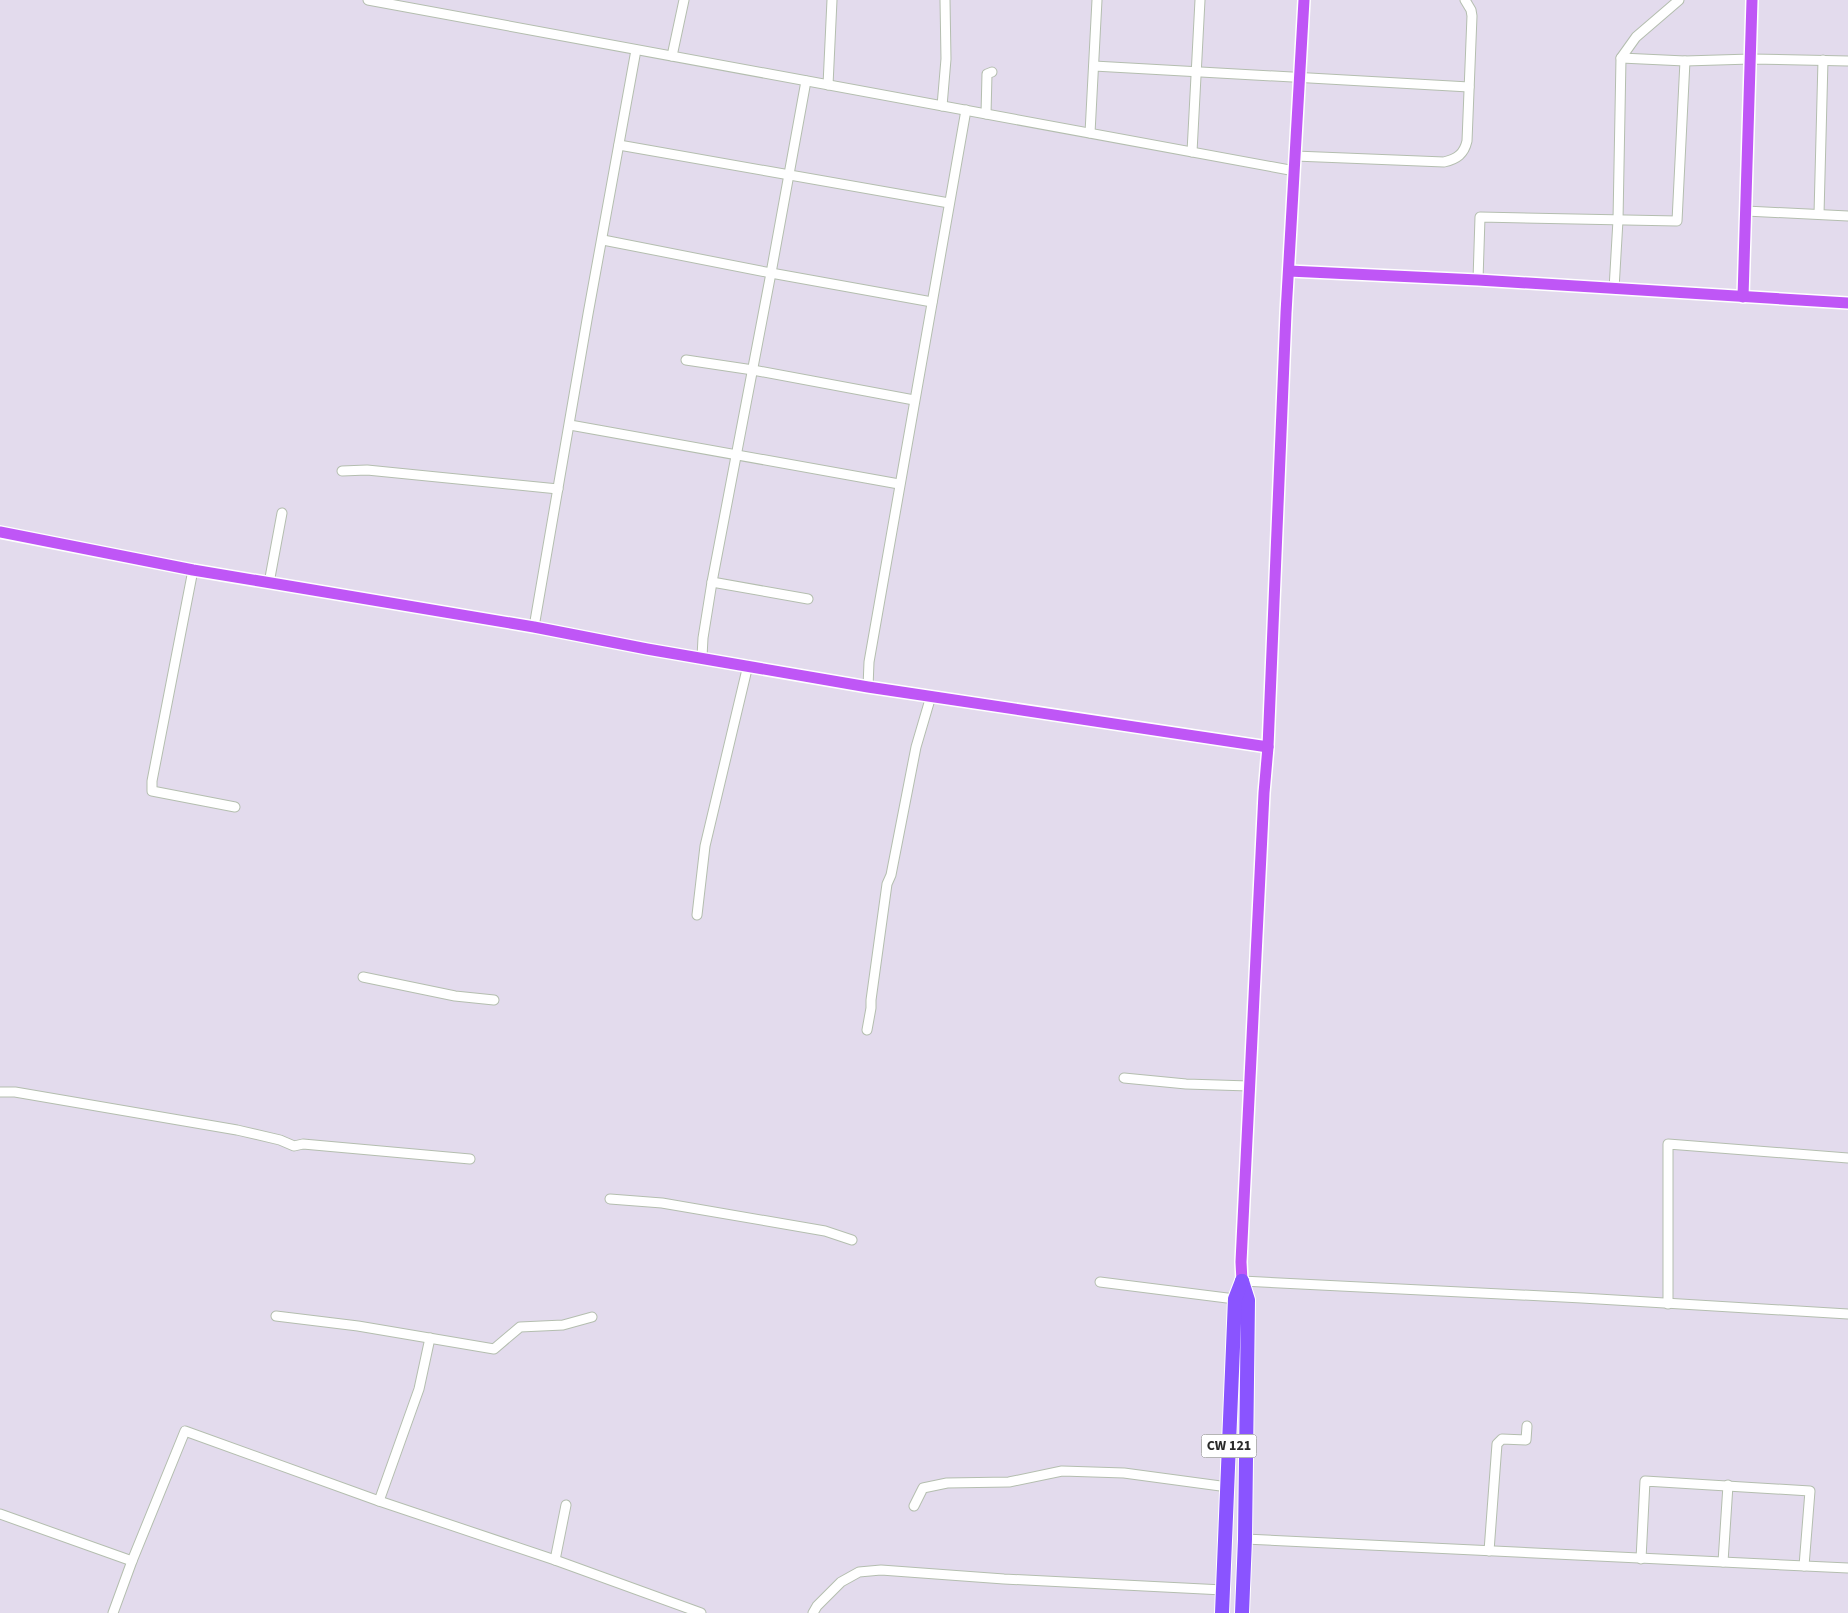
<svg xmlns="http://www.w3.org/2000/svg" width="1848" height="1613" font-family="'Source Sans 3',sans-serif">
	<rect width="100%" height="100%" fill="#e3dbed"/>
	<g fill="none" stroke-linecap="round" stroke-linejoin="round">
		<g stroke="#b4beaf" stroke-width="11">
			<g id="minor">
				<path d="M 368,0 L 1295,171"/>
				<path d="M 672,56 L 684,0"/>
				<path d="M 1621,58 L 1685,61 L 1751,59 L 1848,61"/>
				<path d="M 1094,66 L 1469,87"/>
				<path d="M 828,85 L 832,0"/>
				<path d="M 942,106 L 946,59 L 945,0"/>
				<path d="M 986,114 L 987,74 L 992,72"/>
				<path d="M 1090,133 L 1097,0"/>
				<path d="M 619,145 L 949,203"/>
				<path d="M 1192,152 L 1200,0"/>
				<path d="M 1295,156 L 1444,162 C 1457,159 1464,154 1467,141 L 1472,16 L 1471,10 L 1465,0"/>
				<path d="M 1746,211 L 1848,216"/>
				<path d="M 1819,214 L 1823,60"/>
				<path d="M 603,240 L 771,273 L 932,302"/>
				<path d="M 1478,280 L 1480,217 L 1677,221 L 1685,61"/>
				<path d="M 1614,289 L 1618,220 L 1621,58 L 1636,37 L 1679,0"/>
				<path d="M 686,360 L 753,370 L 914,400"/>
				<path d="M 570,425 L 899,484"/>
				<path d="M 342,471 L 367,470 L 558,489"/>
				<path d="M 193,570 L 152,781 L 152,791 L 235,807"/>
				<path d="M 712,582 L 808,599"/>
				<path d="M 269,583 L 282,513"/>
				<path d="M 534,627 L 588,314 L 636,50"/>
				<path d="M 702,657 L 703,638 L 712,582 L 771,273 L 806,81"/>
				<path d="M 868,687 L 869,662 L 966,110"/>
				<path d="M 697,915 L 705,846 L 748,665"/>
				<path d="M 363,977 L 455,996 L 494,1000"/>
				<path d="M 867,1030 L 871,1008 L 871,1000 L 887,884 L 891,875 L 916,747 L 931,696"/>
				<path d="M 1124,1078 L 1186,1084 L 1249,1086"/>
				<path d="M 0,1092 L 15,1092 L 237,1130 L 280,1140 L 294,1146 L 303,1144 L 470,1159"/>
				<path d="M 610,1199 L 662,1203 L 825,1231 L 852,1240"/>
				<path d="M 1242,1281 L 1582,1298 L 1848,1314"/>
				<path d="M 1100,1282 L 1235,1299"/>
				<path d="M 1668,1304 L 1668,1144 L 1848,1158"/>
				<path d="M 276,1316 L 358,1326 L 494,1349 L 520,1327 L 563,1325 L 592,1317"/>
				<path d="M 379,1501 L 419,1389 L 430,1338"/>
				<path d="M 914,1506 L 923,1488 L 947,1483 L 1009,1482 L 1062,1471 L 1124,1473 L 1228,1487"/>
				<path d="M 0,1514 L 132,1561"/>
				<path d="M 1245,1539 L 1848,1568"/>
				<path d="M 1489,1551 L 1497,1444 L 1502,1439 L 1526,1440 L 1527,1426"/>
				<path d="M 1641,1559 L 1645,1481 L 1810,1491 L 1804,1566"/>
				<path d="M 555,1560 L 566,1505"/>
				<path d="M 1723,1562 L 1728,1485"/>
				<path d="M 113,1613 L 132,1561 L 185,1431 L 379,1501 L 555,1560 L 701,1613"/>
				<path d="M 813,1613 L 817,1606 L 841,1582 L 859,1572 L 881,1570 L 1004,1579 L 1223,1590"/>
			</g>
		</g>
		<g stroke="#fff" stroke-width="14">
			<g id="major">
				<path d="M 1289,271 L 1478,280 L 1848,303"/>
				<path d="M 1743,297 L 1752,0"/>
				<path d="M 0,532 L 193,570 L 534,627 L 647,649 L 868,687 L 1268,747"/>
				<path d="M 1242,1281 L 1241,1262 L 1264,793 L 1268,747 L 1286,313 L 1304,0"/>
			</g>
		</g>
		<g stroke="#fff" stroke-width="16">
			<g id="highway">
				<path d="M 1242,1281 L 1248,1300 L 1245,1539 L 1242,1613"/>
				<path d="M 1222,1613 L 1235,1299 L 1242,1281"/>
			</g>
		</g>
		<use href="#minor" stroke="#fff" stroke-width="9"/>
		<use href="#major" stroke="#bf56f6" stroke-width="11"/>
		<use href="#highway" stroke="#8a54ff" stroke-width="14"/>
	</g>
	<g text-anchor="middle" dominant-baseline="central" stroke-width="5" stroke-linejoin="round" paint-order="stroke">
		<rect fill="#fff" stroke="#6a6a6a" stroke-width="1" x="1201.5" y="1434.5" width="55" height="23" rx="4"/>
		<g font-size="14" font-weight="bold" fill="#2a2a2a">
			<text x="1229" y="1446">CW 121</text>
		</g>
	</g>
</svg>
